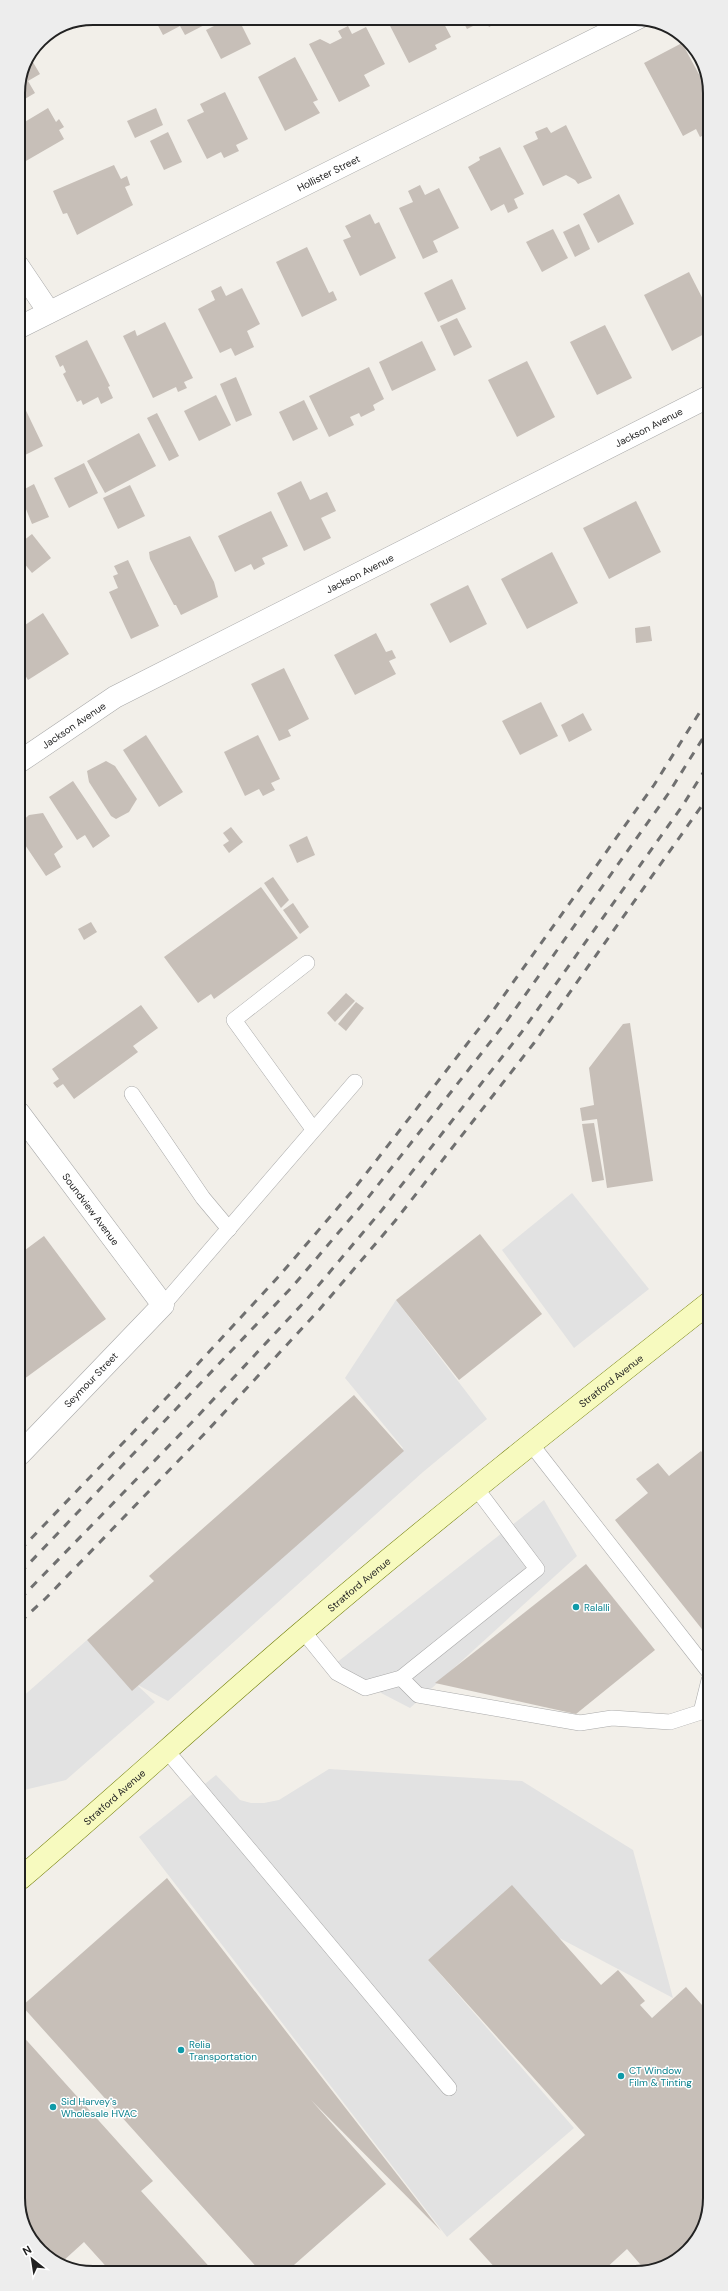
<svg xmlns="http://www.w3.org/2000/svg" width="728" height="2291" font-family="'DM Sans',sans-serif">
	<rect width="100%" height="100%" fill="#f2efe9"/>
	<g fill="#e2e2e2">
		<path d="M 572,1193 L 649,1289 L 574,1348 L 502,1250 Z"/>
		<path d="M 396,1300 L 487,1419 L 423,1472 L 168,1701 L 136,1684 L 155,1702 L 66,1780 L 20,1791 L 20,1699 L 87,1640 L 134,1683 L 403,1448 L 345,1378 Z"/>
		<path d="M 544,1500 L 577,1556 L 410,1708 L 331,1667 Z"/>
		<path d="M 329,1769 L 522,1781 L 633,1850 L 673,1998 L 493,1903 L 428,1960 L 574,2128 L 447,2237 L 139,1837 L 216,1775 L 240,1800 L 251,1803 L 264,1803 L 279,1800 Z"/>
	</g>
	<g fill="#c7bfb8">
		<path d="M 154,18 L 218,18 L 185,35 L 180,26 L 163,35 Z"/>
		<path d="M 230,18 L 238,18 L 251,44 L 221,59 L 206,30 Z"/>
		<path d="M 286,18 L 301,18 L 289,24 Z"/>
		<path d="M 386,18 L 441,18 L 451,37 L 435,45 L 437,49 L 409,63 Z"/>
		<path d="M 461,18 L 506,18 L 489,27 L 485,20 L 467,29 Z"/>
		<path d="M 348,26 L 352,34 L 366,27 L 385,64 L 364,75 L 370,86 L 339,102 L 309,44 L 320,39 L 330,44 L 342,38 L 338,31 Z"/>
		<path d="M 682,43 L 708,91 L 708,133 L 700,137 L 696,129 L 683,136 L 644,63 Z"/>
		<path d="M 295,57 L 318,100 L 313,102 L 320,113 L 285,131 L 258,77 Z"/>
		<path d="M 31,59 L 40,74 L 28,81 L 35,93 L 18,103 L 18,88 Z"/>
		<path d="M 225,92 L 248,139 L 236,145 L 239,151 L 224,158 L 221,152 L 207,159 L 187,120 L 204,112 L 200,104 Z"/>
		<path d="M 48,108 L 56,122 L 59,119 L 64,127 L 59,130 L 64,139 L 19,165 L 18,126 Z"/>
		<path d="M 156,108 L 163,125 L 135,138 L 127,121 Z"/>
		<path d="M 566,125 L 592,178 L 578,184 L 575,180 L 566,175 L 543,186 L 523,146 L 538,139 L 535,132 L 547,127 L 551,133 Z"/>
		<path d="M 168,132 L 182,162 L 164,170 L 150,141 Z"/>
		<path d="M 500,147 L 524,194 L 514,199 L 518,208 L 508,213 L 504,204 L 491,211 L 468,167 L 480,160 L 479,157 Z"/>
		<path d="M 114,165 L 121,179 L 127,176 L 130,185 L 125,187 L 133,205 L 77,235 L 67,213 L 63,214 L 53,191 Z"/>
		<path d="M 420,185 L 425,195 L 439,188 L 459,228 L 433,241 L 438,252 L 423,259 L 399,208 L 413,202 L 408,191 Z"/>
		<path d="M 619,194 L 634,224 L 598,243 L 583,214 Z"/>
		<path d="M 370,214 L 375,224 L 379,222 L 396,258 L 360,276 L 343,240 L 351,237 L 345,226 Z"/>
		<path d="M 579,224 L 590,249 L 575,257 L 563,232 Z"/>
		<path d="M 553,229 L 568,258 L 542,272 L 526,242 Z"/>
		<path d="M 307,247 L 329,293 L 333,291 L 337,300 L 302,317 L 276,262 Z"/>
		<path d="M 689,272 L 708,309 L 708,332 L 672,351 L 644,295 Z"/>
		<path d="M 452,279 L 466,309 L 438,322 L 424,293 Z"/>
		<path d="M 221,286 L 226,296 L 242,288 L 260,324 L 247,331 L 254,347 L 235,356 L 231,348 L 220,353 L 198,309 L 215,300 L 211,291 Z"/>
		<path d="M 457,318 L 472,347 L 454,356 L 440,326 Z"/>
		<path d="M 165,322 L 193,378 L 184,382 L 187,388 L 178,392 L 176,387 L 153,398 L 123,336 L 135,330 L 137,336 Z"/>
		<path d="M 605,325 L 632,378 L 597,395 L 570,342 Z"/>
		<path d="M 87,340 L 110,386 L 108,387 L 113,398 L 101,404 L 98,397 L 83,405 L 81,400 L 77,402 L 63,374 L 66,372 L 63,365 L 60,367 L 55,356 Z"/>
		<path d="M 422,341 L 436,370 L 392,391 L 379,362 Z"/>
		<path d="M 527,361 L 555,417 L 517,437 L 488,380 Z"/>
		<path d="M 369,367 L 384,399 L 373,405 L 375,410 L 361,417 L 359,413 L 350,417 L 354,425 L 329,437 L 309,396 Z"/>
		<path d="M 236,377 L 252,415 L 236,422 L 220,384 Z"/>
		<path d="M 18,394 L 43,446 L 19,458 L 19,429 Z"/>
		<path d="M 216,395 L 231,425 L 199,441 L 184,411 Z"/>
		<path d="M 304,400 L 318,429 L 293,441 L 279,412 Z"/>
		<path d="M 157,413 L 179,456 L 169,461 L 147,418 Z"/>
		<path d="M 139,433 L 156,466 L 105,493 L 87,461 Z"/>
		<path d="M 84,463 L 98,493 L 69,508 L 54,478 Z"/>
		<path d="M 301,481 L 310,500 L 327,492 L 336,511 L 321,518 L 331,538 L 304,551 L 277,493 Z"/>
		<path d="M 34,484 L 49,517 L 32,524 L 19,492 Z"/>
		<path d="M 130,485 L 145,516 L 118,529 L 103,498 Z"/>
		<path d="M 636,501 L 661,552 L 609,579 L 583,528 Z"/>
		<path d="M 271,511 L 288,546 L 262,558 L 265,564 L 254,570 L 251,564 L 235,572 L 218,536 Z"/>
		<path d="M 32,534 L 51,558 L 32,573 L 19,557 L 19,544 Z"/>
		<path d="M 190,536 L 214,582 L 218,597 L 181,615 L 176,605 L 174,605 L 150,559 L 149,552 Z"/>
		<path d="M 552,552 L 578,603 L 527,629 L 501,579 Z"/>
		<path d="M 128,560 L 159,626 L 131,639 L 109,592 L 118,588 L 113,576 L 118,574 L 114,566 Z"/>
		<path d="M 468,585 L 487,624 L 450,643 L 430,604 Z"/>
		<path d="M 43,613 L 69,654 L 28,680 L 19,665 L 19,629 Z"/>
		<path d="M 650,626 L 652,641 L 636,643 L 635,628 Z"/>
		<path d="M 376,633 L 386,652 L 392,650 L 396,658 L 389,661 L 396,674 L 355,695 L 334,655 Z"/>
		<path d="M 284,668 L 309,719 L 288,730 L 291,736 L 279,741 L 251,684 Z"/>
		<path d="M 541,702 L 558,736 L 520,755 L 502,721 Z"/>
		<path d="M 583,713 L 592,730 L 569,742 L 561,725 Z"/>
		<path d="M 146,735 L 183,792 L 159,807 L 123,750 Z"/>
		<path d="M 258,735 L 280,779 L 271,783 L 275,790 L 263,796 L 259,789 L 245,796 L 224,752 Z"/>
		<path d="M 106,761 L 115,766 L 137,799 L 129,812 L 116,819 L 111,816 L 89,782 L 87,771 Z"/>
		<path d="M 73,781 L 110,836 L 93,848 L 85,835 L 77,840 L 49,797 Z"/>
		<path d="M 43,813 L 63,847 L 54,854 L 61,867 L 46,876 L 19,836 L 19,824 L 29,815 Z"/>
		<path d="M 231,827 L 243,842 L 229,853 L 223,845 L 229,841 L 223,833 Z"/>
		<path d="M 307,836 L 315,855 L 297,863 L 289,845 Z"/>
		<path d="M 19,859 L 26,870 L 19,877 Z"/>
		<path d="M 273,877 L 289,900 L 281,908 L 264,883 Z"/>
		<path d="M 19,884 L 26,898 L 19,901 Z"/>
		<path d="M 261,887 L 298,938 L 214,999 L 211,994 L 198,1003 L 164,957 Z"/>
		<path d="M 293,903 L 309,927 L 300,934 L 283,910 Z"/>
		<path d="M 91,922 L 97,932 L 84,940 L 78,929 Z"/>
		<path d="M 346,993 L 355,1001 L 335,1022 L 327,1013 Z"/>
		<path d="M 356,1002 L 364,1008 L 346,1031 L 338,1024 Z"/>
		<path d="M 141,1005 L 158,1028 L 133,1046 L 138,1052 L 74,1099 L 63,1084 L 57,1088 L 53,1083 L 59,1079 L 52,1069 Z"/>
		<path d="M 630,1023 L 653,1181 L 607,1188 L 597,1119 L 582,1121 L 580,1108 L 594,1105 L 589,1068 L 623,1024 Z"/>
		<path d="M 594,1123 L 604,1180 L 592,1182 L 582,1124 Z"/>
		<path d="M 480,1234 L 542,1314 L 459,1380 L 396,1300 Z"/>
		<path d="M 44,1236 L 106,1319 L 20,1382 L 19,1252 L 21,1253 Z"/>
		<path d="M 354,1395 L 404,1451 L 132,1691 L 87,1640 L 154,1581 L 149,1576 Z"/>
		<path d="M 701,1451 L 709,1461 L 709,1638 L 615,1520 L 648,1493 L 636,1479 L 658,1463 L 669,1476 Z"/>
		<path d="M 586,1564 L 655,1650 L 576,1714 L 435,1683 Z"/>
		<path d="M 167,1878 L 441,2231 L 311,2100 L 386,2184 L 286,2272 L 261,2272 L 22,2006 Z"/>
		<path d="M 512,1885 L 601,1985 L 618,1970 L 645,2001 L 640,2005 L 652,2018 L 686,1987 L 710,2014 L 710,2198 L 694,2244 L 654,2271 L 646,2271 L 627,2249 L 603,2271 L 498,2271 L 469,2239 L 585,2135 L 428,1960 Z"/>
		<path d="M 20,2033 L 153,2181 L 141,2191 L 214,2272 L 112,2273 L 84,2242 L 62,2262 L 44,2255 L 20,2217 Z"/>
	</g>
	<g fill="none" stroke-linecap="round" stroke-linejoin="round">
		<g stroke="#a9a9a9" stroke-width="16">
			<g id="service">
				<path d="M 307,963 L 234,1020 L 313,1129"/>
				<path d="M 132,1094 L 203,1198 L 229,1229"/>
				<path d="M 163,1305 L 355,1082"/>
				<path d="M 531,1444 L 709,1672"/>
				<path d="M 303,1631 L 337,1673 L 365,1688 L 401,1678 L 537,1569 L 476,1488"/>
				<path d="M 401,1678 L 418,1695 L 580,1723 L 612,1718 L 670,1722 L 701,1712 L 709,1680"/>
				<path d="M 167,1751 L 449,2088"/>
			</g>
		</g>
		<g stroke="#a9a9a9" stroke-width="23">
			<g id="minor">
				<path d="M 18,266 L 49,312"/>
				<path id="s1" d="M 18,328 L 638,18"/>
				<path id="s2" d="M 19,762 L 115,697 L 708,397"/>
				<path id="s3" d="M 19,1113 L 163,1305 L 20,1454"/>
			</g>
		</g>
		<g stroke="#707d05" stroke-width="23">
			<g id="secondary">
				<path id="s4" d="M 20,1879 C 115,1798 207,1713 302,1632 C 435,1519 572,1411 709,1303"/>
			</g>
		</g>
		<use href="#service" stroke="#fff" stroke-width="15"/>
		<use href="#minor" stroke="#fff" stroke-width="22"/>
		<use href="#secondary" stroke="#f7fabf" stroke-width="22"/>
		<g stroke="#707070" stroke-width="3" stroke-dasharray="8 8" stroke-linecap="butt">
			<path d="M 20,1550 L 170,1394 L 280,1275 L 354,1189 L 492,1012 L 654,785 L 708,699"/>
			<path d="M 20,1573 L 293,1286 L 367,1199 L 506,1022 L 668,794 L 708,730"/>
			<path d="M 20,1599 L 196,1418 L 307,1299 L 382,1210 L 521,1033 L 683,805 L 708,765"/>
			<path d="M 20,1622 L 46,1598 L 208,1430 L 319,1310 L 395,1221 L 534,1043 L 708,797"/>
		</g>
	</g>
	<g fill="#0f9aa8" stroke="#fff" stroke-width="1.5">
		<circle cx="576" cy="1607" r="4"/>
		<circle cx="181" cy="2050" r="4"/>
		<circle cx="621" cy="2076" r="4"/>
		<circle cx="53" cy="2107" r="4"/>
	</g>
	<g text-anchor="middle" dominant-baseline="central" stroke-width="3" stroke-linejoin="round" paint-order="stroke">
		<g font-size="10" fill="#222" stroke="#fff">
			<text stroke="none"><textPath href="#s1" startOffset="347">Hollister Street</textPath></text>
			<text stroke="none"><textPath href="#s2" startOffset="714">Jackson Avenue</textPath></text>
			<text stroke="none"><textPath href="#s2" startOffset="390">Jackson Avenue</textPath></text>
			<text stroke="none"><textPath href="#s2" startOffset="66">Jackson Avenue</textPath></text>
			<text stroke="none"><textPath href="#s3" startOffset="120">Soundview Avenue</textPath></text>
			<text transform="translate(91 1380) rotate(-46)">Seymour Street</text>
			<text stroke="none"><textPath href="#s4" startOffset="773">Stratford Avenue</textPath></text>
			<text stroke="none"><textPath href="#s4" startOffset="449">Stratford Avenue</textPath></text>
			<text stroke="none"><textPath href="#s4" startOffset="125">Stratford Avenue</textPath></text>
		</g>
		<g font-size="10" fill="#0d838f" stroke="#fff" text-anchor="start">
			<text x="584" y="1607">Ralalli</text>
			<text x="189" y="2044">Relia<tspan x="189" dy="12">Transportation</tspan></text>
			<text x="629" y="2070">CT Window<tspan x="629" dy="12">Film &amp; Tinting</tspan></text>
			<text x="61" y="2101">Sid Harvey's<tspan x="61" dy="12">Wholesale HVAC</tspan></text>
		</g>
	</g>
	<path d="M0 0H728V2291H0ZM93 25H635A68 68 0 0 1 703 93V2198A68 68 0 0 1 635 2266H93A68 68 0 0 1 25 2198V93A68 68 0 0 1 93 25Z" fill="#ededed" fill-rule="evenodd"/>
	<path fill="none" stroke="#222" stroke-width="2" d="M93 25H635A68 68 0 0 1 703 93V2198A68 68 0 0 1 635 2266H93A68 68 0 0 1 25 2198V93A68 68 0 0 1 93 25Z"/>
	<g transform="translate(32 2259) rotate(330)" stroke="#ffffff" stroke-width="3" paint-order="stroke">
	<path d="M0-3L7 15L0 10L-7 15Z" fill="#222222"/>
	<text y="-6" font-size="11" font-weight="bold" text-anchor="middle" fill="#222222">N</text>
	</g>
</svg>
